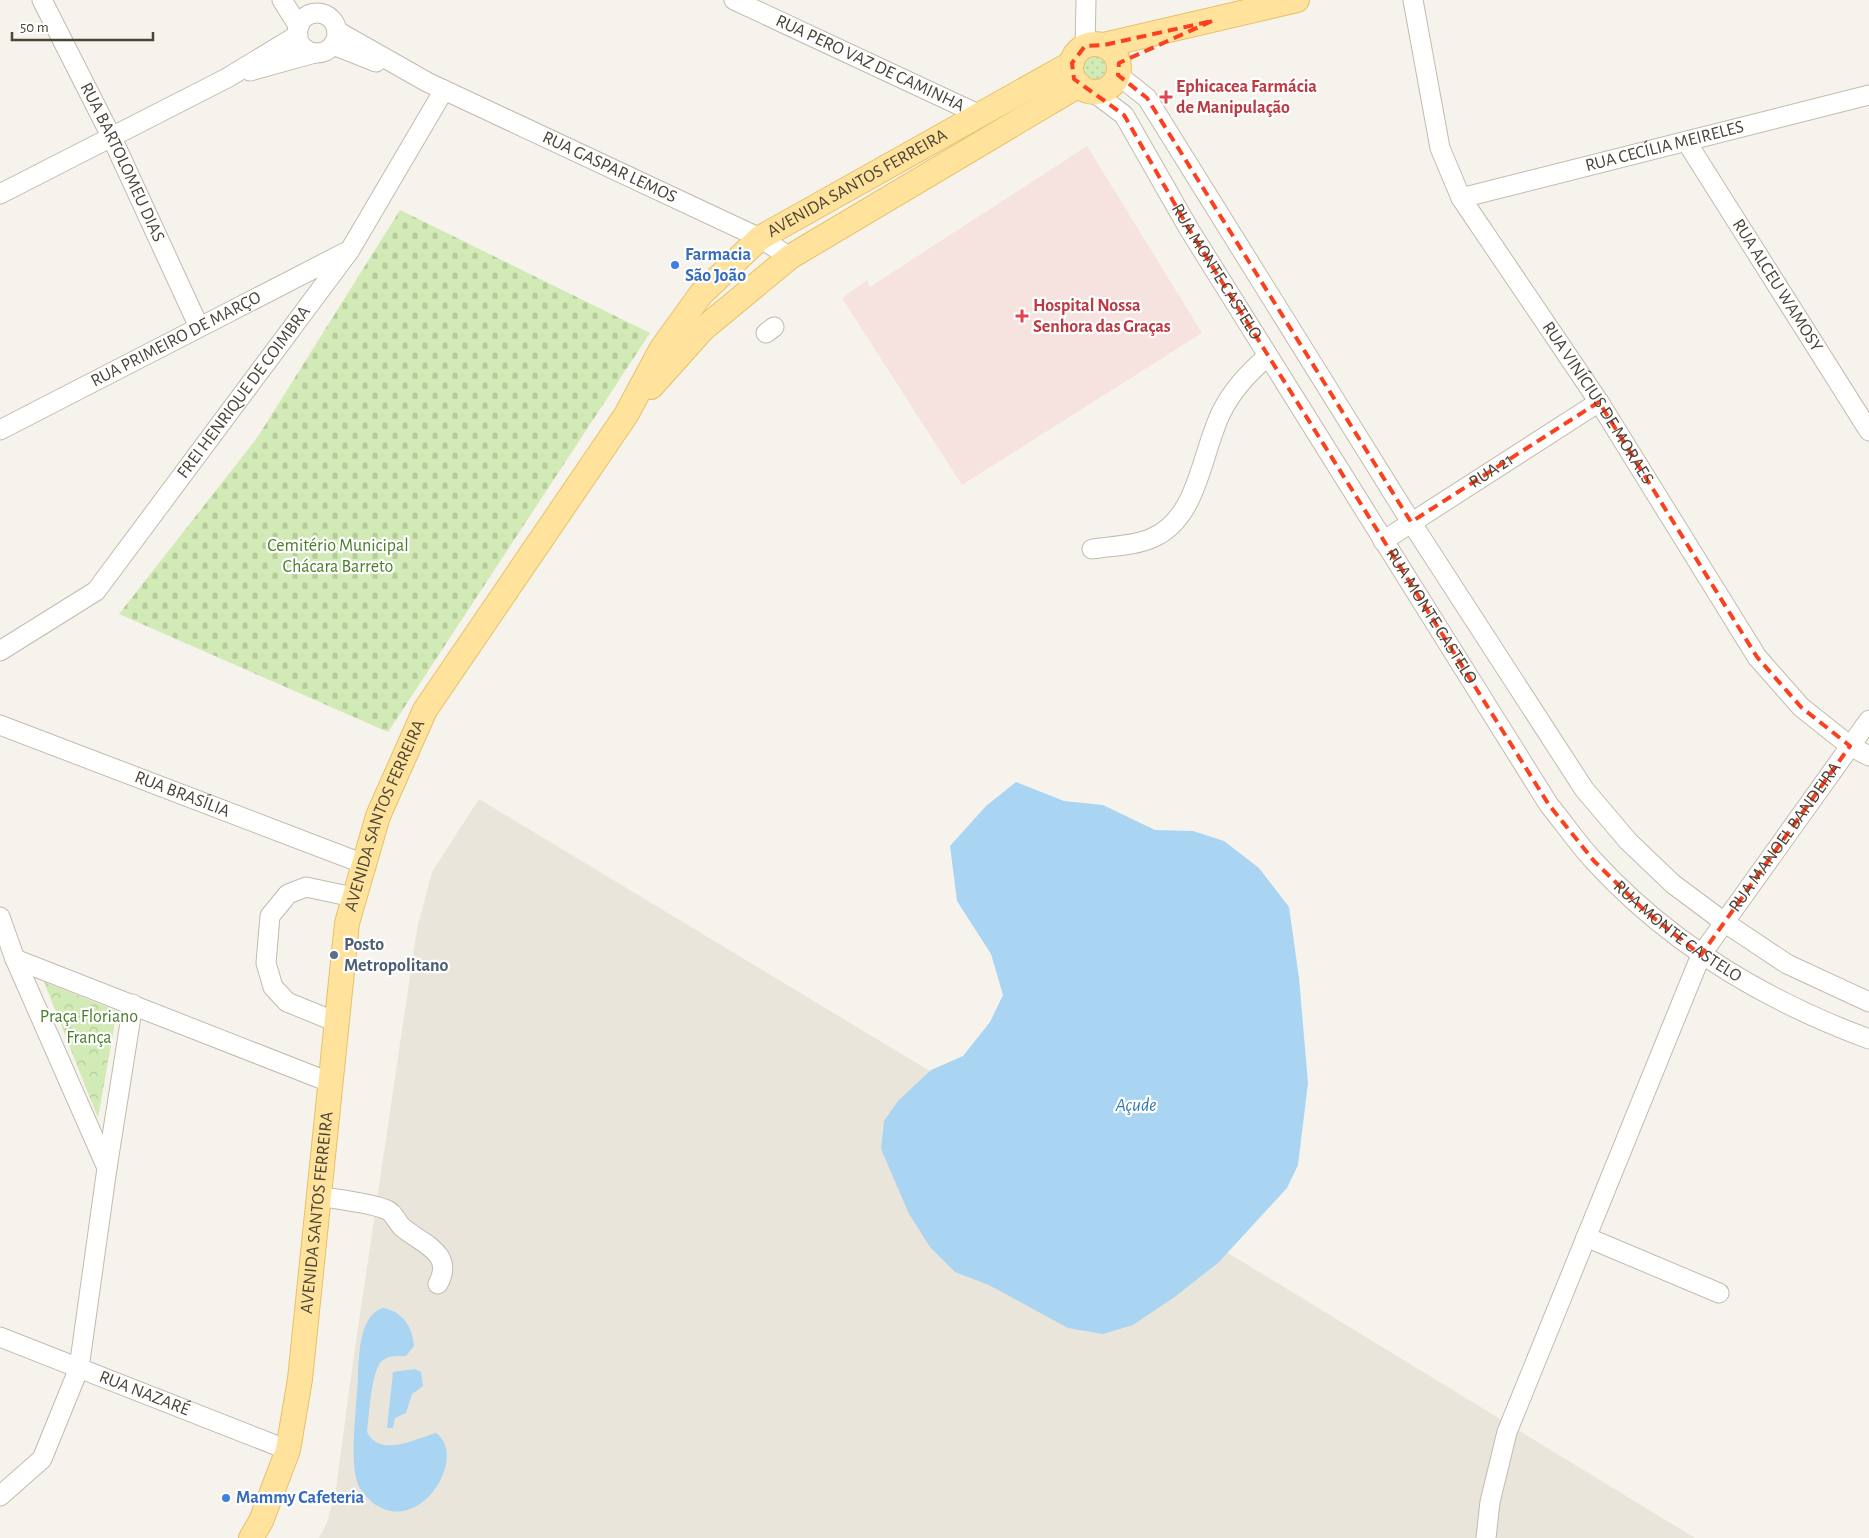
<svg xmlns="http://www.w3.org/2000/svg" width="1869" height="1538" font-family="'Alegreya Sans',sans-serif">
	<defs>
		<pattern id="grass-dots" width="8" height="8" patternUnits="userSpaceOnUse" patternTransform="scale(1.25)"><rect width="8" height="8" fill="#d2eab5"/><path d="M2 2h.1M6 6h.1" fill="none" stroke="#b6ca9c" stroke-width="1.8" stroke-linecap="round"/></pattern>
		<pattern id="cemetery-stones" width="16" height="16" patternUnits="userSpaceOnUse" patternTransform="scale(1.25)"><rect width="16" height="16" fill="#d2eab5"/><path d="M2 7V4a2 2 0 0 1 4 0v3zM10 15v-3a2 2 0 0 1 4 0v3z" fill="#b6ca9c"/></pattern>
		<pattern id="park-crowns" width="20" height="18" patternUnits="userSpaceOnUse" patternTransform="scale(1.25)"><rect width="20" height="18" fill="#d2eab5"/><path d="M2 6a3 3 0 1 1 6 0M12 15a3 3 0 1 1 6 0" fill="none" stroke="#b6ca9c"/></pattern>
	</defs>
	<rect width="100%" height="100%" fill="#f6f3ec"/>
	<path fill="#eae5da" d="M 479,799 L 943,1079 L 1695,1538 L 319,1538 L 327,1523 L 336,1488 L 354,1355 L 417,929 L 432,872 Z"/>
	<path fill="#f6e3e0" d="M 1087,146 L 1202,333 L 962,485 L 842,298 L 867,280 L 870,287 Z"/>
	<circle fill="url(#grass-dots)" cx="1094" cy="69" r="14"/>
	<path fill="url(#cemetery-stones)" d="M 400,210 L 650,333 L 388,732 L 119,614 L 257,438 Z"/>
	<path fill="url(#park-crowns)" d="M 44,982 L 117,1011 L 98,1118 Z"/>
	<g fill="#a9d4f2">
		<path d="M 1016,782 L 1064,801 L 1103,805 L 1155,830 L 1193,831 L 1224,841 L 1259,868 L 1289,907 L 1299,978 L 1308,1083 L 1298,1165 L 1287,1188 L 1219,1262 L 1176,1296 L 1133,1325 L 1103,1334 L 1068,1328 L 989,1285 L 955,1272 L 930,1247 L 909,1214 L 881,1149 L 884,1121 L 898,1101 L 931,1070 L 963,1056 L 990,1022 L 1003,995 L 991,954 L 957,901 L 950,846 L 986,806 Z"/>
		<path d="M 382,1308 C 402,1310 413,1328 414,1346 L 406,1356 C 398,1356 390,1355 383,1360 C 371,1368 369,1417 367,1432 C 380,1458 415,1439 436,1433 C 469,1456 420,1538 373,1503 C 365,1496 358,1488 356,1478 C 350,1450 357,1405 358,1376 C 359,1355 359,1317 382,1308 Z"/>
		<path d="M 415,1369 L 421,1372 L 423,1386 L 412,1394 L 406,1413 L 395,1418 L 393,1428 L 387,1428 L 393,1372 Z"/>
	</g>
	<g fill="none" stroke-linecap="round" stroke-linejoin="round">
		<g stroke="#c2bbae" stroke-width="21">
			<g id="minor">
				<path id="s1" d="M 42,0 L 112,138 L 199,327"/>
				<path d="M 282,0 L 299,27"/>
				<path id="s2" d="M 734,0 L 978,114"/>
				<path id="s3" d="M 1413,0 L 1440,148 L 1461,198 L 1599,402 L 1757,657 L 1801,707 L 1850,746 L 1869,756"/>
				<circle cx="317" cy="33" r="20"/>
				<path id="s4" d="M 337,31 L 427,82 L 760,238 L 790,257"/>
				<path d="M 333,45 L 376,62"/>
				<path d="M 1085,46 L 1086,0"/>
				<path d="M 250,71 L 315,53"/>
				<path d="M 1118,75 L 1147,98 L 1411,522 L 1584,789 L 1628,841 L 1673,884 L 1724,922 L 1787,964 L 1869,1002"/>
				<path id="s5" d="M 1092,91 L 1124,115 L 1189,229 L 1549,805 C 1564,823 1578,844 1594,861 C 1669,943 1766,1001 1869,1039"/>
				<path id="s6" d="M 1686,141 L 1869,431"/>
				<path d="M 0,194 L 227,78 L 298,35"/>
				<path id="s7" d="M 1461,198 L 1869,95"/>
				<path d="M 766,333 L 774,327"/>
				<path id="s8" d="M 0,430 L 346,252"/>
				<path id="s9" d="M 1383,541 L 1599,402"/>
				<path d="M 1092,549 C 1110,546 1135,546 1152,538 C 1199,518 1201,452 1222,411 C 1233,389 1249,372 1268,356"/>
				<path id="s10" d="M 0,651 L 96,591 L 350,250 L 444,90"/>
				<path id="s11" d="M 0,725 L 364,864"/>
				<path d="M 0,917 L 15,959 L 107,1168 L 79,1368 L 42,1459 L 0,1496"/>
				<path d="M 15,959 L 329,1082"/>
				<path d="M 336,1022 L 287,1002 L 273,987 L 266,963 L 270,916 L 288,894 L 306,887 L 353,897"/>
				<path d="M 107,1168 L 133,1004"/>
				<path d="M 318,1196 C 334,1199 373,1203 387,1210 C 393,1212 397,1222 402,1227 C 422,1244 455,1253 438,1284"/>
				<path d="M 1586,1237 L 1719,1293"/>
				<path id="s12" d="M 0,1337 L 288,1450"/>
				<path id="s13" d="M 1486,1538 L 1490,1502 L 1507,1432 L 1701,955 L 1869,720"/>
			</g>
		</g>
		<g stroke="#e6c16a" stroke-width="26">
			<g id="major">
				<circle cx="1095" cy="68" r="24"/>
				<path d="M 1104,45 L 1297,0"/>
				<path d="M 651,387 L 703,329 L 790,257 L 1079,85"/>
				<path id="s14" d="M 251,1538 L 261,1521 L 288,1450 L 300,1379 L 347,923 L 378,816 L 425,710 L 626,415 L 662,348 L 701,294 L 760,238 L 1072,63"/>
			</g>
		</g>
		<use href="#minor" stroke="#fff" stroke-width="19"/>
		<use href="#major" stroke="#ffe39c" stroke-width="24"/>
	</g>
	<path fill="none" stroke="#fc3f1d" stroke-width="4" stroke-dasharray="10 6" stroke-linejoin="round" d="M 1212,21 L 1119,63 L 1118,75 L 1147,98 L 1411,522 L 1599,402 L 1757,657 L 1801,707 L 1850,746 L 1701,955 L 1645,911 L 1594,861 L 1549,805 L 1189,229 L 1124,115 L 1074,79 L 1072,63 L 1085,46 L 1104,45 Z"/>
	<g fill="#e0444e" stroke="#fff" stroke-width="2">
		<path d="M1163.5 89.5h5v5h5v5h-5v5h-5v-5h-5v-5h5z"/>
		<path d="M1019.5 308.5h5v5h5v5h-5v5h-5v-5h-5v-5h5z"/>
	</g>
	<g fill="#3f7fe0" stroke="#fff" stroke-width="2">
		<circle cx="675" cy="265" r="5"/>
		<circle cx="226" cy="1498" r="5"/>
	</g>
	<circle fill="#5c6f8a" stroke="#fff" stroke-width="2" cx="334" cy="955" r="5"/>
	<g text-anchor="middle" dominant-baseline="central" stroke-width="4.5" stroke-linejoin="round" paint-order="stroke">
		<g font-size="18" fill="#4b4439" stroke="#fff">
			<text stroke="none"><textPath href="#s2" startOffset="150">RUA PERO VAZ DE CAMINHA</textPath></text>
			<text stroke="none"><textPath href="#s7" startOffset="210">RUA CECÍLIA MEIRELES</textPath></text>
			<text stroke="none"><textPath href="#s1" startOffset="181">RUA BARTOLOMEU DIAS</textPath></text>
			<text stroke="none"><textPath href="#s4" startOffset="305">RUA GASPAR LEMOS</textPath></text>
			<text stroke="none"><textPath href="#s14" startOffset="1546">AVENIDA SANTOS FERREIRA</textPath></text>
			<text stroke="none"><textPath href="#s5" startOffset="222">RUA MONTE CASTELO</textPath></text>
			<text stroke="none"><textPath href="#s6" startOffset="171">RUA ALCEU WAMOSY</textPath></text>
			<text stroke="none"><textPath href="#s8" startOffset="198">RUA PRIMEIRO DE MARÇO</textPath></text>
			<text stroke="none"><textPath href="#s10" startOffset="361">FREI HENRIQUE DE COIMBRA</textPath></text>
			<text stroke="none"><textPath href="#s3" startOffset="451">RUA VINÍCIUS DE MORAES</textPath></text>
			<text stroke="none"><textPath href="#s9" startOffset="129">RUA 21</textPath></text>
			<text stroke="none"><textPath href="#s5" startOffset="628">RUA MONTE CASTELO</textPath></text>
			<text stroke="none"><textPath href="#s11" startOffset="195">RUA BRASÍLIA</textPath></text>
			<text stroke="none"><textPath href="#s14" startOffset="740">AVENIDA SANTOS FERREIRA</textPath></text>
			<text stroke="none"><textPath href="#s13" startOffset="768">RUA MANOEL BANDEIRA</textPath></text>
			<text stroke="none"><textPath href="#s5" startOffset="1032">RUA MONTE CASTELO</textPath></text>
			<text stroke="none"><textPath href="#s14" startOffset="335">AVENIDA SANTOS FERREIRA</textPath></text>
			<text stroke="none"><textPath href="#s12" startOffset="155">RUA NAZARÉ</textPath></text>
		</g>
		<g font-size="18" font-weight="bold" fill="#be3a42" stroke="#fff" text-anchor="start">
			<text x="1176" y="87">Ephicacea Farmácia<tspan x="1176" dy="21">de Manipulação</tspan></text>
			<text x="1033" y="306">Hospital Nossa<tspan x="1033" dy="21">Senhora das Graças</tspan></text>
		</g>
		<g font-size="18" font-weight="bold" fill="#366cbe" stroke="#fff" text-anchor="start">
			<text x="685" y="255">Farmacia<tspan x="685" dy="21">São João</tspan></text>
			<text x="236" y="1498">Mammy Cafeteria</text>
		</g>
		<g font-size="18" fill="#4a7f2a" stroke="#fff">
			<text x="338" y="546">Cemitério Municipal<tspan x="338" dy="21">Chácara Barreto</tspan></text>
			<text x="89" y="1017">Praça Floriano<tspan x="89" dy="21">França</tspan></text>
		</g>
		<g font-size="18" font-weight="bold" fill="#4e5e75" stroke="#fff" text-anchor="start">
			<text x="344" y="945">Posto<tspan x="344" dy="21">Metropolitano</tspan></text>
		</g>
		<g font-size="19" font-style="italic" fill="#2e7ab2" stroke="#fff">
			<text x="1136" y="1105">Açude</text>
		</g>
	</g>
	<path d="M12 32v8h141v-8" fill="none" stroke="#4b4439" stroke-width="2.5"/>
	<text x="20" y="32" font-size="15" fill="#4b4439" stroke="#ffffff" stroke-width="4" paint-order="stroke">50 m</text>
</svg>
